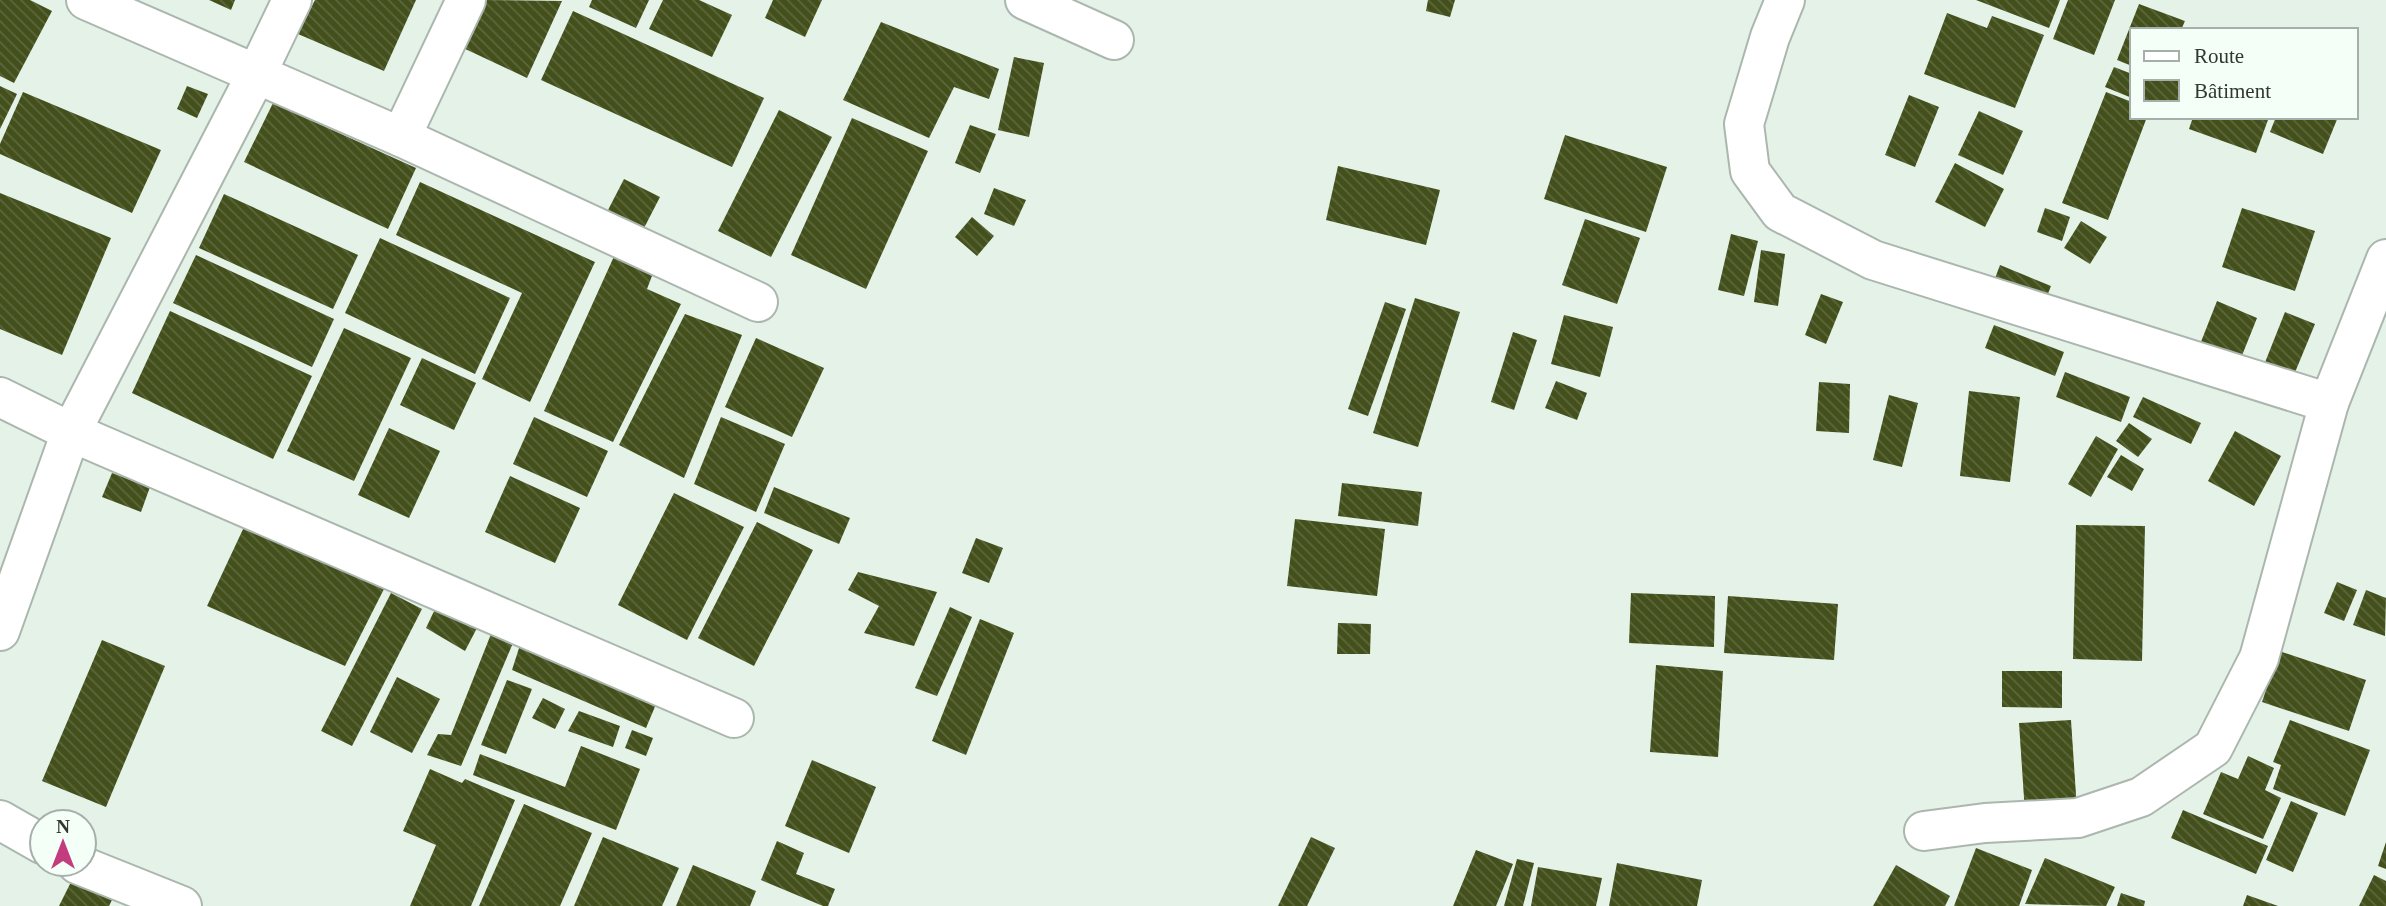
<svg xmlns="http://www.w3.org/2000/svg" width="2386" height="906" font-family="Georgia,serif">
	<defs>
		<pattern id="building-back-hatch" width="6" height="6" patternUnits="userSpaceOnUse" patternTransform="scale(1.75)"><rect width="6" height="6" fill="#43501c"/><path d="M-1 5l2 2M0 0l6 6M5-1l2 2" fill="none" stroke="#5c673d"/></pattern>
	</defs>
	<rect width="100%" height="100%" fill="#e5f2e8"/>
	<g fill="url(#building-back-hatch)">
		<path d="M 0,0 L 30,0 L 52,11 L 14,83 L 0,76 Z"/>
		<path d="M 209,0 L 235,0 L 231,10 Z"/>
		<path d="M 315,0 L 416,0 L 384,71 L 298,34 Z"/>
		<path d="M 482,0 L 562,1 L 527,78 L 461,47 Z"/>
		<path d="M 592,0 L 649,0 L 636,28 L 589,7 Z"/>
		<path d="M 663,0 L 699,0 L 732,15 L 712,57 L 649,29 Z"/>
		<path d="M 773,0 L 822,0 L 805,37 L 765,18 Z"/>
		<path d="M 1428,0 L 1455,0 L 1450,17 L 1426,11 Z"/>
		<path d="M 1976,0 L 2060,0 L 2049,28 Z"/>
		<path d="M 2068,0 L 2115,0 L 2094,55 L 2053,39 Z"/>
		<path d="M 2139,4 L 2185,21 L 2181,30 L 2132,30 L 2132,66 L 2117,60 Z"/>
		<path d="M 573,11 L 764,98 L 732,167 L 541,80 Z"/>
		<path d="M 1947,13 L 1987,28 L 1992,16 L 2044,35 L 2015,108 L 1924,74 Z"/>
		<path d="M 881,22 L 999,69 L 989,99 L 954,87 L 929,138 L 843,100 Z"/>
		<path d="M 1014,57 L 1044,63 L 1029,137 L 998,130 Z"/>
		<path d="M 2114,67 L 2132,74 L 2132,98 L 2105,87 Z"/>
		<path d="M 0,86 L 17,94 L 0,129 Z"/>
		<path d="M 187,86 L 208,94 L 197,118 L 177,109 Z"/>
		<path d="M 23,92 L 161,150 L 132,213 L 0,154 L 0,144 Z"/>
		<path d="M 2106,92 L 2132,102 L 2132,117 L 2147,117 L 2108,220 L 2062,203 Z"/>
		<path d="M 1909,95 L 1939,107 L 1915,167 L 1885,155 Z"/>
		<path d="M 273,103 L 416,168 L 388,229 L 244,162 Z"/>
		<path d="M 779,110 L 832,137 L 771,257 L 718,231 Z"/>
		<path d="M 1979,111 L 2023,131 L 2003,175 L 1958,155 Z"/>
		<path d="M 2193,117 L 2269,117 L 2256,153 L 2189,129 Z"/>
		<path d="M 2276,117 L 2338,117 L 2323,154 L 2270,132 Z"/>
		<path d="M 852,118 L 928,151 L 866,289 L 791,255 Z"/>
		<path d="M 970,125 L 996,134 L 980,173 L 955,163 Z"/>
		<path d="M 1565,135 L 1667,167 L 1646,232 L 1544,199 Z"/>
		<path d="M 1955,163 L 2004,189 L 1985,227 L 1935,202 Z"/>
		<path d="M 1338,166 L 1440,190 L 1426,245 L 1326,220 Z"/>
		<path d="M 624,179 L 660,197 L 643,230 L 607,212 Z"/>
		<path d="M 420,182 L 595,262 L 530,402 L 482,379 L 522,293 L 396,235 Z"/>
		<path d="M 994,188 L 1026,200 L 1014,226 L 984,214 Z"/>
		<path d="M 0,193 L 111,238 L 62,355 L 0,329 Z"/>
		<path d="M 224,194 L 358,255 L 333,309 L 199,248 Z"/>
		<path d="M 2045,208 L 2070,217 L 2062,241 L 2037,232 Z"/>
		<path d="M 2242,208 L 2315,231 L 2295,291 L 2222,267 Z"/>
		<path d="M 972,217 L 994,236 L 977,256 L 955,237 Z"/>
		<path d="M 1585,219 L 1640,238 L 1617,304 L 1562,285 Z"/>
		<path d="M 2081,221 L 2107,237 L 2090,264 L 2064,248 Z"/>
		<path d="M 1731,234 L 1758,241 L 1744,296 L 1718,290 Z"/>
		<path d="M 380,238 L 510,298 L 475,374 L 345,313 Z"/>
		<path d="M 1761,250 L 1785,254 L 1778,306 L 1754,302 Z"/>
		<path d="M 616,252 L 655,268 L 647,289 L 681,304 L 613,442 L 544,411 Z"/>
		<path d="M 196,255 L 334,319 L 312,367 L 173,303 Z"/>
		<path d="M 2000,265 L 2051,286 L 2042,309 L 1991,289 Z"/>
		<path d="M 1821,294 L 1843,302 L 1826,344 L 1805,335 Z"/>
		<path d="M 1415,298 L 1460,312 L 1418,447 L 1373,433 Z"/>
		<path d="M 2217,301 L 2257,318 L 2237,368 L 2197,352 Z"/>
		<path d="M 1385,302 L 1406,309 L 1368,416 L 1348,409 Z"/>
		<path d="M 170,311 L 312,376 L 273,459 L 132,393 Z"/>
		<path d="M 2285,312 L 2315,324 L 2291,382 L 2262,370 Z"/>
		<path d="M 685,314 L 742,335 L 684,478 L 619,445 Z"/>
		<path d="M 1564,315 L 1613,327 L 1600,377 L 1551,364 Z"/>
		<path d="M 1994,325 L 2064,352 L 2055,376 L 1985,348 Z"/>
		<path d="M 344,328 L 411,358 L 354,481 L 287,451 Z"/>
		<path d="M 1513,332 L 1537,340 L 1514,410 L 1491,402 Z"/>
		<path d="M 756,338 L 824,368 L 792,437 L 725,407 Z"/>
		<path d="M 422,358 L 476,383 L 454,430 L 400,405 Z"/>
		<path d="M 2065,372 L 2130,397 L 2121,422 L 2056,397 Z"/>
		<path d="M 1556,381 L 1587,393 L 1577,420 L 1545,408 Z"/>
		<path d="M 1819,382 L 1850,384 L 1849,433 L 1816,431 Z"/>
		<path d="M 1969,391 L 2020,397 L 2010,482 L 1960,476 Z"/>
		<path d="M 1889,395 L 1918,403 L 1902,467 L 1873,460 Z"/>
		<path d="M 2143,397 L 2201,423 L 2191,444 L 2133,417 Z"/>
		<path d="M 534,417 L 608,451 L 587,497 L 513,464 Z"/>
		<path d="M 721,417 L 785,444 L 756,512 L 694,484 Z"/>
		<path d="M 2129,423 L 2152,439 L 2138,457 L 2116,441 Z"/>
		<path d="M 389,428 L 440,451 L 409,518 L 358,495 Z"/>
		<path d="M 2235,431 L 2281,456 L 2254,506 L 2208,481 Z"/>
		<path d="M 2096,436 L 2118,449 L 2091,497 L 2068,484 Z"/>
		<path d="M 2121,455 L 2144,469 L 2132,491 L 2107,477 Z"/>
		<path d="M 112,473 L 150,487 L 141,512 L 102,497 Z"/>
		<path d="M 510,476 L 580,508 L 555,563 L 485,532 Z"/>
		<path d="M 1342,483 L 1422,492 L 1418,526 L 1338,516 Z"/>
		<path d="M 774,487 L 850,518 L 839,544 L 764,513 Z"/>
		<path d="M 674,493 L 744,527 L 687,640 L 618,605 Z"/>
		<path d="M 1295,519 L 1385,529 L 1377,596 L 1287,586 Z"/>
		<path d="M 757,522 L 813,550 L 754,666 L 698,638 Z"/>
		<path d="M 245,525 L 384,589 L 345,666 L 207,606 Z"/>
		<path d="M 2076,525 L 2145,526 L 2142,661 L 2073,659 Z"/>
		<path d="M 976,538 L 1003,548 L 989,583 L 962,573 Z"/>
		<path d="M 858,572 L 937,592 L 914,646 L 864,633 L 879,606 L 848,590 Z"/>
		<path d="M 2337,582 L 2357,590 L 2344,621 L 2324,613 Z"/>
		<path d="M 2366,590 L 2386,598 L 2385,636 L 2353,625 Z"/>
		<path d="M 391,593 L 422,609 L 352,746 L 321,731 Z"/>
		<path d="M 1631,593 L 1715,596 L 1714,647 L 1629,643 Z"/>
		<path d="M 1728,596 L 1838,604 L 1834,660 L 1724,653 Z"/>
		<path d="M 436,607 L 477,628 L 465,651 L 426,628 Z"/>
		<path d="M 950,607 L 972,617 L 937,696 L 915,688 Z"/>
		<path d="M 980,619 L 1014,633 L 966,755 L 932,741 Z"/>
		<path d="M 1338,623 L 1371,624 L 1370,654 L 1337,654 Z"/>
		<path d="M 491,634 L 513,643 L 461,766 L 427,755 L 438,734 L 451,735 Z"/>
		<path d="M 102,640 L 165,666 L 106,807 L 42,781 Z"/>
		<path d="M 520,645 L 657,702 L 646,728 L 512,670 Z"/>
		<path d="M 2279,651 L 2366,680 L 2349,731 L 2262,702 Z"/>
		<path d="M 1656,665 L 1723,671 L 1718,757 L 1650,752 Z"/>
		<path d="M 2002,671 L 2062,671 L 2062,708 L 2002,707 Z"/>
		<path d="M 397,677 L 440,699 L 412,753 L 370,732 Z"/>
		<path d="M 507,680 L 532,689 L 506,754 L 481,745 Z"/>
		<path d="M 543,698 L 565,709 L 555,729 L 532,718 Z"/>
		<path d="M 579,711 L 620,726 L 613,747 L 568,731 Z"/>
		<path d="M 2071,720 L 2077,810 L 2025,813 L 2019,723 Z"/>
		<path d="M 2290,720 L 2370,750 L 2345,816 L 2273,789 L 2281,765 L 2273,762 Z"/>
		<path d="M 632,730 L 653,738 L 646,756 L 625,748 Z"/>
		<path d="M 581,746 L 640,769 L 616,830 L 473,775 L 480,754 L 565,787 Z"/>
		<path d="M 2248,756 L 2274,768 L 2265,790 L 2281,798 L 2263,839 L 2203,814 L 2221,772 L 2238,779 Z"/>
		<path d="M 812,760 L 876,787 L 849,853 L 785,826 Z"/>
		<path d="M 430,769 L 462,783 L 465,779 L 515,800 L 471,906 L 410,906 L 436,845 L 403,831 Z"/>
		<path d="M 2291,801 L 2318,813 L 2293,872 L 2266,860 Z"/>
		<path d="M 524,804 L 592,833 L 560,906 L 479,906 Z"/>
		<path d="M 2183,810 L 2268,846 L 2256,874 L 2171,838 Z"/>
		<path d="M 603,837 L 679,868 L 662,906 L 574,906 Z"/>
		<path d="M 1311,837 L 1335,848 L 1307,906 L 1278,906 Z"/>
		<path d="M 777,841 L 804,853 L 796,874 L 835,889 L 828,906 L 823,906 L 761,880 Z"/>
		<path d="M 2386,842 L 2386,869 L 2378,866 Z"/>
		<path d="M 1976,848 L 2032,870 L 2019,906 L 1954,906 Z"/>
		<path d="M 1476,850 L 1513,864 L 1496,906 L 1453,906 Z"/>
		<path d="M 2045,858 L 2115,887 L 2106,906 L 2025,904 Z"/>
		<path d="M 1517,859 L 1534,863 L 1523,906 L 1504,906 Z"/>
		<path d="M 1617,863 L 1702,880 L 1697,906 L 1609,906 Z"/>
		<path d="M 693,865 L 756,891 L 750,906 L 676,906 Z"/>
		<path d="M 1896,865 L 1950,896 L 1945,906 L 1873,906 Z"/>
		<path d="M 1538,867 L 1602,878 L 1596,906 L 1531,906 Z"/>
		<path d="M 2374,875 L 2386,881 L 2386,906 L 2359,906 Z"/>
		<path d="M 72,880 L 113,898 L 109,906 L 59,906 Z"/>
		<path d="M 2121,893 L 2145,901 L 2144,906 L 2117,906 Z"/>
		<path d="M 2247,895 L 2278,906 L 2243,906 Z"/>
	</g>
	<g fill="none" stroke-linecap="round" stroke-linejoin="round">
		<g stroke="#abb7ae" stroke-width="42">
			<g id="minor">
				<path d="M 86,0 L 401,137 L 758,302"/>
				<path d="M 1025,0 L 1114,40"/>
				<path d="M 1785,0 L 1770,37 L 1744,124 L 1750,171 L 1780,212 L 1873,260 L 2329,403"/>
				<path d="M 401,137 L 466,0"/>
				<path d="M 0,397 L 71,432 L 734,718"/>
				<path d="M 0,631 L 71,432 L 256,75 L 292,0"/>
				<path d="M 0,820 L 42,844"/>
				<path d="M 1924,831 L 1985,823 L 2078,818 L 2141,797 L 2213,748 L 2259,658 L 2329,403 L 2386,259"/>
				<path d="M 77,864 L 182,906"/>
			</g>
		</g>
		<use href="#minor" stroke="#fff" stroke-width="38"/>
	</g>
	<rect x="2130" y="28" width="228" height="91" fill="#f4fff7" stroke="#a6afa9" stroke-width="2"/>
	<rect x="2144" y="51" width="35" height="10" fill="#ffffff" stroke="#a6afa9" stroke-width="2"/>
	<text x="2194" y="63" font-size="21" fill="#323733">Route</text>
	<rect x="2144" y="80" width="35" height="21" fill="url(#building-back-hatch)" stroke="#a6afa9" stroke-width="2"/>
	<text x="2194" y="98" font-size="21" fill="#323733">Bâtiment</text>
	<g transform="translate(63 843)"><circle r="33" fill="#f4fff7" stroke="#a6afa9" stroke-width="2"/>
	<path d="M0-5L12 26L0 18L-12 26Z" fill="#c33d7e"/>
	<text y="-10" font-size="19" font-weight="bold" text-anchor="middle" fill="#323733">N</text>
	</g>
</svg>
